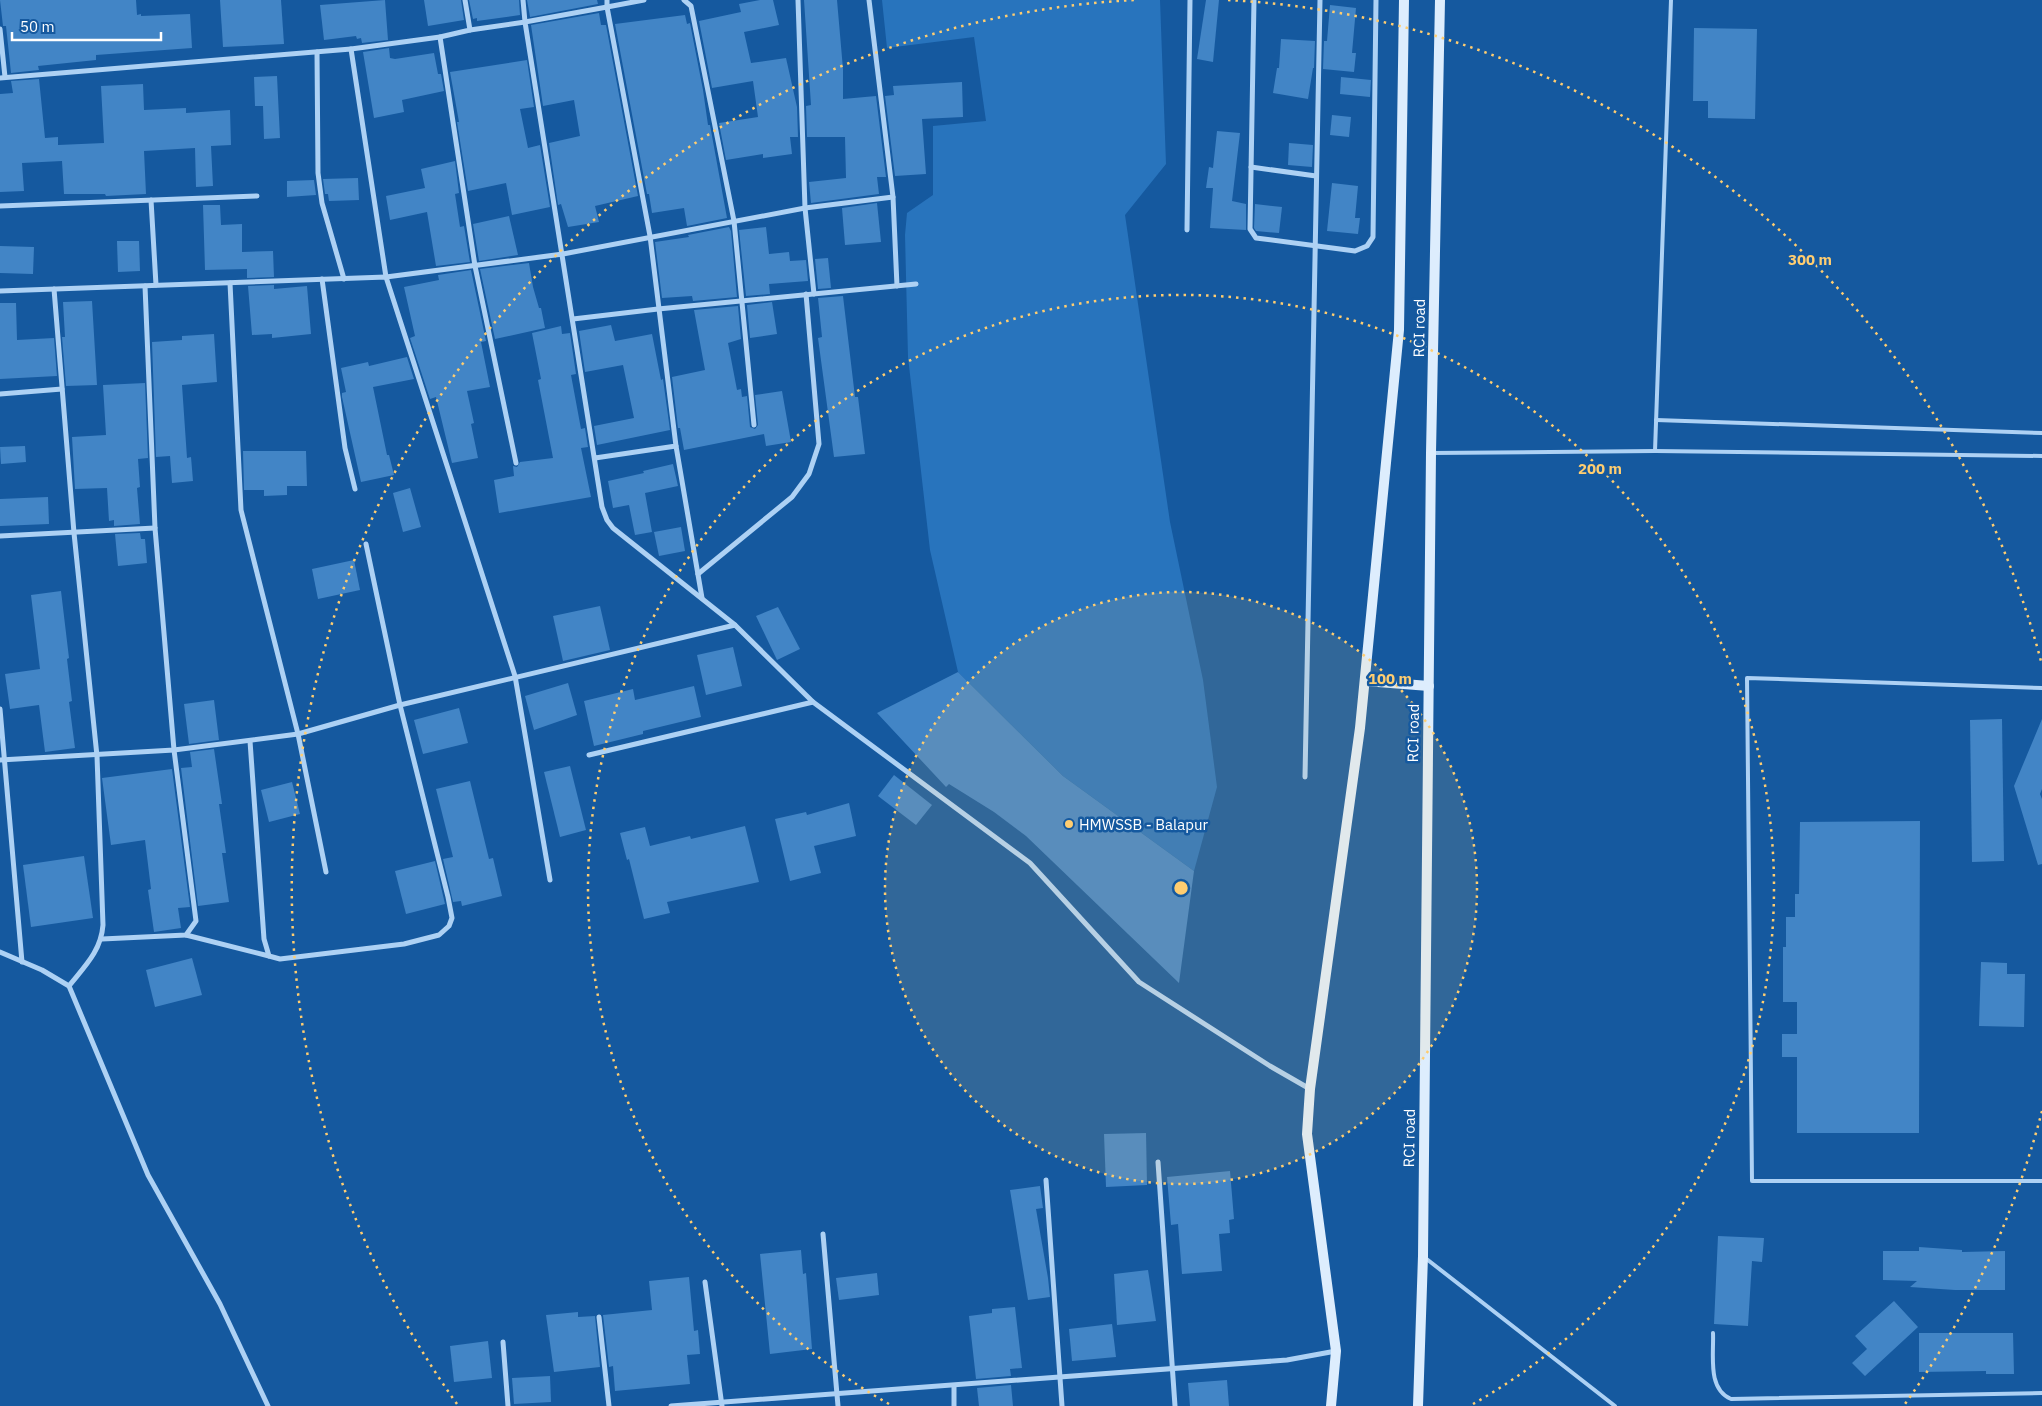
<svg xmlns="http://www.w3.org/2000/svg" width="2042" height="1406" font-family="'IBM Plex Sans',sans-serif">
	<rect width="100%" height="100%" fill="#15599f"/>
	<path fill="#2874bd" d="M 882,0 L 1160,0 L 1166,164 L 1125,215 L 1170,522 L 1203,680 L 1217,787 L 1194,871 L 1063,776 L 958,672 L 930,550 L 908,357 L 905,235 L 907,213 L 933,195 L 933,126 L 986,121 L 974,37 L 887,48 Z"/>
	<g fill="#4285c6">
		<path d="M 0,0 L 136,0 L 137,15 L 141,14 L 141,16 L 190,14 L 192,48 L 96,55 L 96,60 L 38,66 L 39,70 L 11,73 L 6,26 L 3,26 Z"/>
		<path d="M 220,0 L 281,0 L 284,44 L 223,47 Z"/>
		<path d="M 385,0 L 388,40 L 362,43 L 361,38 L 357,39 L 356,36 L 324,40 L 320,5 Z"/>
		<path d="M 424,0 L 461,0 L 464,20 L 428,26 Z"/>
		<path d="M 469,0 L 519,0 L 520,15 L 477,21 L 477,18 L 473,19 Z"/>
		<path d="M 527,0 L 597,0 L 598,4 L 530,17 Z"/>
		<path d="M 760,0 L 773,0 L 779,25 L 744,32 L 751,63 L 786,58 L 797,107 L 798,137 L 790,137 L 792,154 L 763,158 L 763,154 L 726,160 L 719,123 L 758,117 L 753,81 L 712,88 L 699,21 L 741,12 L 739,4 Z"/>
		<path d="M 804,0 L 837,0 L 843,69 L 843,99 L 876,96 L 886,177 L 877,177 L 879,194 L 811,203 L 809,182 L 846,178 L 845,137 L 807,137 L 806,106 L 811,105 Z"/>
		<path d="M 1206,0 L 1219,0 L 1213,62 L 1197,59 Z"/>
		<path d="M 1330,5 L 1356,8 L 1352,53 L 1356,53 L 1354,72 L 1323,69 L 1324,41 L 1327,41 Z"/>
		<path d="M 599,13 L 601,25 L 606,25 L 638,196 L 595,206 L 599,222 L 568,227 L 561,204 L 558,205 L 549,143 L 580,136 L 574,100 L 543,106 L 531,25 Z"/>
		<path d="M 685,15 L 687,24 L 690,23 L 703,90 L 708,125 L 710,125 L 727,218 L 687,226 L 684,208 L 652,213 L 649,194 L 647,194 L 615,24 Z"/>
		<path d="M 1694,28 L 1757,29 L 1755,119 L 1708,118 L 1708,101 L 1693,101 Z"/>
		<path d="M 1281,39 L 1315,41 L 1314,68 L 1313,68 L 1308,99 L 1273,93 L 1277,68 L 1279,68 Z"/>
		<path d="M 389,48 L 390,58 L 395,59 L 434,53 L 438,74 L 441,74 L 444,91 L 402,100 L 404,112 L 374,118 L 363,52 Z"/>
		<path d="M 527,60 L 534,107 L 520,109 L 528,148 L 540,145 L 550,207 L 512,215 L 506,183 L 468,191 L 457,122 L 459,122 L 450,72 Z"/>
		<path d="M 277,76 L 280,138 L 264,139 L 263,106 L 255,106 L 254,77 Z"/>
		<path d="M 1341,77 L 1371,80 L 1370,97 L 1340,94 Z"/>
		<path d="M 39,79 L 45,138 L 58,137 L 58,145 L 104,143 L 101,86 L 143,84 L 144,110 L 186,108 L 186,113 L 230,110 L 231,145 L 211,146 L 213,186 L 196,187 L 195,148 L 144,151 L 146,194 L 106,196 L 105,194 L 64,194 L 62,161 L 22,163 L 24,191 L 0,192 L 0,94 L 13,93 L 11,81 Z"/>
		<path d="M 962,82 L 963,117 L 922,119 L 926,174 L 895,176 L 885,96 L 894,95 L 893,86 Z"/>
		<path d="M 1332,115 L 1351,117 L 1349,137 L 1330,135 Z"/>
		<path d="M 1217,131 L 1240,133 L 1232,201 L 1246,204 L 1246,230 L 1210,228 L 1213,188 L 1206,188 L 1209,167 L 1213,168 Z"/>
		<path d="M 1289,143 L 1313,145 L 1312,167 L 1288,165 Z"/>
		<path d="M 455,161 L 459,193 L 455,194 L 460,227 L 464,226 L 470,262 L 436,266 L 427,212 L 390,220 L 386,196 L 425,188 L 421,169 Z"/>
		<path d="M 358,178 L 359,200 L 329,201 L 328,194 L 325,194 L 323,179 Z"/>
		<path d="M 314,180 L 316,195 L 287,197 L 287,181 Z"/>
		<path d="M 1332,183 L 1358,186 L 1355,218 L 1360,218 L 1358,234 L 1327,231 Z"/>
		<path d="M 877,203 L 881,242 L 845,245 L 842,208 Z"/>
		<path d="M 1255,204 L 1282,207 L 1279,233 L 1256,231 L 1254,228 Z"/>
		<path d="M 203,205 L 220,205 L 221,225 L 242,224 L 242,252 L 273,251 L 274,277 L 247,278 L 247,269 L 205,270 Z"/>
		<path d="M 509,216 L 518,255 L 479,261 L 473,224 Z"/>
		<path d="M 729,227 L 731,231 L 737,297 L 693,301 L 692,296 L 662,298 L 655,242 L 689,237 L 688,235 Z"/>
		<path d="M 766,227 L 769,254 L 789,252 L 790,261 L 806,260 L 808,281 L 769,284 L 770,294 L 746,296 L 739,230 Z"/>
		<path d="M 117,241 L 139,241 L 140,271 L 118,272 Z"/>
		<path d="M 0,246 L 34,247 L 33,274 L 0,273 Z"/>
		<path d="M 828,258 L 831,288 L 818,289 L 815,259 Z"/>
		<path d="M 529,263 L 533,287 L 539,308 L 541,308 L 545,328 L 495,339 L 480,269 Z"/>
		<path d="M 471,270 L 486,341 L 481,342 L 490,387 L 467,391 L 474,423 L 471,424 L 478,458 L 452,463 L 436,397 L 430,399 L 410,338 L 415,336 L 404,287 L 439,280 L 438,275 Z"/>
		<path d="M 274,285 L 274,289 L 307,286 L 311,334 L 272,338 L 272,334 L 252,335 L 248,286 Z"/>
		<path d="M 843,296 L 855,397 L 858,397 L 865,454 L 834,457 L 818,338 L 822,337 L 818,298 Z"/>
		<path d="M 92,301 L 97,385 L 66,386 L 62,337 L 65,337 L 63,302 Z"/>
		<path d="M 772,302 L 777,334 L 750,338 L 747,305 Z"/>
		<path d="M 0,303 L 16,303 L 17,340 L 54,338 L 57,376 L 0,379 Z"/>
		<path d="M 738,306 L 741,339 L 728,343 L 737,390 L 741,389 L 742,397 L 747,396 L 750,427 L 755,429 L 758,425 L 755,395 L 782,391 L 791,442 L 766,446 L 764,434 L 684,450 L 680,428 L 678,428 L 672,377 L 705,370 L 694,310 Z"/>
		<path d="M 611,325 L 615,341 L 652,334 L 661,380 L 663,379 L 670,430 L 597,445 L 594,426 L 634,418 L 623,365 L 585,372 L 579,331 Z"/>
		<path d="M 561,326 L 562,334 L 570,333 L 576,374 L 571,375 L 581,429 L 585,428 L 588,447 L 581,448 L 591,497 L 499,513 L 494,480 L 514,476 L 513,466 L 517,467 L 520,462 L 553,458 L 538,380 L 541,379 L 532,333 Z"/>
		<path d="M 214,334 L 217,382 L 182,385 L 187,458 L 191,457 L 193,481 L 172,483 L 170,456 L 156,457 L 152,342 L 182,340 L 182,336 Z"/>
		<path d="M 407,357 L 414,379 L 373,387 L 387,455 L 389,455 L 394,475 L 361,482 L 342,397 L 342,393 L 346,392 L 341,368 L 368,362 L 369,366 Z"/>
		<path d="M 145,383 L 148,458 L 138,459 L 140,487 L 137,488 L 140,524 L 114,526 L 114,520 L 109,521 L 107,488 L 75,489 L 72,437 L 106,435 L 103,385 Z"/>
		<path d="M 25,446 L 26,462 L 1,464 L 0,447 Z"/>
		<path d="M 243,451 L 306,451 L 307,486 L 287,486 L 287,495 L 264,496 L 264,490 L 244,490 Z"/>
		<path d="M 673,464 L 678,486 L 645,493 L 652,532 L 635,535 L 629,505 L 613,508 L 608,481 L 644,473 L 643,471 Z"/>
		<path d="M 410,488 L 421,527 L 403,532 L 393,493 Z"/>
		<path d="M 48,497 L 49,524 L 0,526 L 0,499 Z"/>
		<path d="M 681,527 L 685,551 L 659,556 L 654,532 Z"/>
		<path d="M 140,533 L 141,539 L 145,539 L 147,563 L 118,566 L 115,534 Z"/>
		<path d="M 354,560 L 360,590 L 318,599 L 312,569 Z"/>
		<path d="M 61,591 L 69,658 L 67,659 L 72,701 L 69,702 L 75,748 L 45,752 L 39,705 L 10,709 L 5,674 L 40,669 L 31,595 Z"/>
		<path d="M 600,606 L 610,650 L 563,661 L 553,616 Z"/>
		<path d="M 778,607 L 800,649 L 777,660 L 756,616 Z"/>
		<path d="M 733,647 L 742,686 L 706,695 L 697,655 Z"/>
		<path d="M 958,672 L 1063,776 L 1194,871 L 1179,983 L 1026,836 L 994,812 L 949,784 L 946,787 L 877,713 Z"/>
		<path d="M 568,683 L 577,715 L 534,730 L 525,696 Z"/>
		<path d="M 694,686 L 701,717 L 643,731 L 643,734 L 594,746 L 584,701 L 633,689 L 635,700 Z"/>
		<path d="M 214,700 L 219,740 L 189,744 L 184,704 Z"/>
		<path d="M 459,708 L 468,743 L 423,754 L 414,720 Z"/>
		<path d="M 2002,719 L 2004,861 L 1972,862 L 1970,720 Z"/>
		<path d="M 2042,719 L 2042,789 L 2040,794 L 2042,799 L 2042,864 L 2038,865 L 2014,786 Z"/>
		<path d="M 214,749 L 222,804 L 219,804 L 226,853 L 222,853 L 229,902 L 198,906 L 181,768 L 192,767 L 190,752 Z"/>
		<path d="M 570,766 L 586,830 L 560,837 L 544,772 Z"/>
		<path d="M 172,769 L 190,907 L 178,908 L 181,928 L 154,932 L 148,890 L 151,889 L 145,840 L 111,845 L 102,778 Z"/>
		<path d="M 894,775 L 932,805 L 916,825 L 878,796 Z"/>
		<path d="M 470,781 L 489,859 L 493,858 L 502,896 L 462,906 L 461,901 L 453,902 L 443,859 L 453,857 L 436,789 Z"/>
		<path d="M 292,782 L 300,814 L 269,822 L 261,790 Z"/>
		<path d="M 849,803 L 856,836 L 814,846 L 821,873 L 790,881 L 775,819 L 806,812 L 807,815 Z"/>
		<path d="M 1920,821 L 1919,1133 L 1797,1133 L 1797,1057 L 1782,1057 L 1782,1034 L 1797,1034 L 1797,1002 L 1783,1002 L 1783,947 L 1786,947 L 1786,917 L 1795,917 L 1795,894 L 1799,894 L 1800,822 Z"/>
		<path d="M 745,826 L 759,882 L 667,902 L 670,913 L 644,919 L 629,859 L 627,860 L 620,833 L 645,827 L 650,846 L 690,836 L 691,839 Z"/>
		<path d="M 84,856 L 93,918 L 31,927 L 23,865 Z"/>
		<path d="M 435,861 L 445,904 L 406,914 L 395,871 Z"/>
		<path d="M 192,958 L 202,995 L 155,1007 L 146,970 Z"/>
		<path d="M 1981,962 L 2007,963 L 2007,974 L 2025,974 L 2024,1027 L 1979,1026 Z"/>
		<path d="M 1146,1133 L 1147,1185 L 1106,1187 L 1104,1134 Z"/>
		<path d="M 1230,1171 L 1234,1219 L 1229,1220 L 1230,1233 L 1219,1234 L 1222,1271 L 1182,1274 L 1178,1224 L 1171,1225 L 1167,1177 Z"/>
		<path d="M 1040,1186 L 1043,1208 L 1036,1209 L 1048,1278 L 1050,1297 L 1028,1300 L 1010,1190 Z"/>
		<path d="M 1718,1236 L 1764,1238 L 1762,1262 L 1752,1261 L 1748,1326 L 1714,1324 Z"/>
		<path d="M 1919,1247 L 1962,1250 L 1962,1252 L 2005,1251 L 2005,1290 L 1955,1290 L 1910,1287 L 1917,1281 L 1883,1280 L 1883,1251 L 1919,1251 Z"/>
		<path d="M 801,1250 L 803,1274 L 806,1273 L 812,1349 L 770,1354 L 760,1254 Z"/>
		<path d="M 1148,1270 L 1156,1321 L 1117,1325 L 1114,1274 Z"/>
		<path d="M 877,1273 L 879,1295 L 839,1300 L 836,1278 Z"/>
		<path d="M 689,1277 L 694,1331 L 698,1330 L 700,1354 L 687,1355 L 690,1384 L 615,1391 L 613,1366 L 609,1367 L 603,1315 L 652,1310 L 649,1281 Z"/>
		<path d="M 1894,1301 L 1918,1327 L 1865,1376 L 1852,1363 L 1867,1349 L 1855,1336 Z"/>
		<path d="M 1015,1307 L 1022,1368 L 1010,1369 L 1011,1376 L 976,1379 L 969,1316 L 992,1313 L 992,1309 Z"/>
		<path d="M 578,1312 L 578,1317 L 595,1316 L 600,1367 L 554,1372 L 546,1315 Z"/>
		<path d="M 1112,1324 L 1116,1357 L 1072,1361 L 1069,1329 Z"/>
		<path d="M 1919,1333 L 2013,1333 L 2014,1374 L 1986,1374 L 1986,1371 L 1919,1372 Z"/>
		<path d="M 488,1341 L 492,1378 L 454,1382 L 450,1346 Z"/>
		<path d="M 550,1376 L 551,1402 L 514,1404 L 512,1378 Z"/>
		<path d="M 1227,1380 L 1229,1406 L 1190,1406 L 1188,1383 Z"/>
		<path d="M 1011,1385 L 1013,1406 L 979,1406 L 977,1388 Z"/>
	</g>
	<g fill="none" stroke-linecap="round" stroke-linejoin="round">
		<g stroke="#add1f4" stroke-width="4">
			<path d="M 1656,420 L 2042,433"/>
			<path d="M 1655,451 L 1671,0"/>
			<path d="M 1432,453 L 1655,451 L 2042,456"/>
			<path d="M 2042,688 L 1747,678 L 1752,1181 L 2042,1181"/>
			<path d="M 1424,1257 L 1615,1406"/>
			<path d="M 1713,1333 C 1714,1355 1707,1389 1731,1399 L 2042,1393"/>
		</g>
		<g stroke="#add1f4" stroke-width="5">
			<path d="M 465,0 L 470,30 L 440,37 L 475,266 L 516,463"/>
			<path d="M 607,0 L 607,7 L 644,0"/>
			<path d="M 684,0 L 691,6 L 734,221 L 754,425"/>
			<path d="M 798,0 L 805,208 L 814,294"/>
			<path d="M 869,0 L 893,197 L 897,286"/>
			<path d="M 1254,0 L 1250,229 L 1256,238 L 1355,251 L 1367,246 L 1373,237 L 1376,0"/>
			<path d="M 0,29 L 5,77"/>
			<path d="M 470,30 L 525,22 L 523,0"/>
			<path d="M 351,49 L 440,37"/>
			<path d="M 317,52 L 318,173 L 322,203 L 344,279"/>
			<path d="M 0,78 L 351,49 L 386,277 L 563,254 L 805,208 L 893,197"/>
			<path d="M 1251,167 L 1316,176"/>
			<path d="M 151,200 L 156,285"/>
			<path d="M 0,206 L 257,196"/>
			<path d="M 1187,230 L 1190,0"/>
			<path d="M 322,279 L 345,448 L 355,489"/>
			<path d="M 230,283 L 241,510 L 298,734 L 326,872"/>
			<path d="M 54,289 L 74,533 L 97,756 L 103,925 C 101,951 85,966 69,986"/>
			<path d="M 0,291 L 386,277 L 515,676 L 550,880"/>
			<path d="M 573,319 L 658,309 L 916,284"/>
			<path d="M 0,394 L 62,389"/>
			<path d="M 676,446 L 702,598"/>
			<path d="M 595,458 L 676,446 L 650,236 L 607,7 L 525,22 L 602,507 L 607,520 L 613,528 L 735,625 L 813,702 L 1030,863 L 1139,982 L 1270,1066 L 1310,1089"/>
			<path d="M 0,536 L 155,528"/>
			<path d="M 698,574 L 792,497 L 809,474 L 819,444 L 806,294"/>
			<path d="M 0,709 L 22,962"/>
			<path d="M 250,741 L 264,939 L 269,956 L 280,959 L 404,944 L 439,935 L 449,926 L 452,918 L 448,897 L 400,705 L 366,544"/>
			<path d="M 589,755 L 813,702"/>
			<path d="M 0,760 L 174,750 L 298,734 L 400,705 L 735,625"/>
			<path d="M 1305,777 L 1320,0"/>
			<path d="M 186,935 L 269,956"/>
			<path d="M 102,939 L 186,935 L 196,921 L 174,750 L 155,528 L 145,286"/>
			<path d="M 0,952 L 42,970 L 69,986 L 148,1175 L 220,1304 L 268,1406"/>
			<path d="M 1158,1162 L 1175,1406"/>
			<path d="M 1046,1180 L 1062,1406"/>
			<path d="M 823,1234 L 838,1406"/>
			<path d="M 705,1282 L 722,1406"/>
			<path d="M 599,1317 L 609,1406"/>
			<path d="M 503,1342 L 508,1406"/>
			<path d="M 954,1386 L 954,1406"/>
			<path d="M 671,1406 L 1287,1360 L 1336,1351"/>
		</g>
		<g stroke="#ddedfd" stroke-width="10">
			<path d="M 1365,681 L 1429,686"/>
			<path d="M 1331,1406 L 1336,1351 L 1307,1134 L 1310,1089 L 1360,728 L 1399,330 L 1404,0"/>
			<path d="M 1418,1406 L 1423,1256 L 1431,453 L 1440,0"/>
		</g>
	</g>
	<circle cx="1181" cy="888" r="296" fill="#ffcd70" fill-opacity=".12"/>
	<g fill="none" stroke="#ffcd70" stroke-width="2.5" stroke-dasharray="2.5 5">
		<circle cx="1181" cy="888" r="296"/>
		<path d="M889 1404A593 593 0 1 1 1473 1404"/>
		<path d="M2042 1111A889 889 0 0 1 1905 1404M457 1404A889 889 0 0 1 1134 0M1228 0A889 889 0 0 1 2042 665"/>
	</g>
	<circle fill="#ffcd70" stroke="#15599f" stroke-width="2" cx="1069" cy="824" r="5"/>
	<g text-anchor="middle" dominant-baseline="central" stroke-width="5" stroke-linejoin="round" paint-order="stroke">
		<g font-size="15" fill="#fff" stroke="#15599f">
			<text transform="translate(1419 328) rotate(-89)">RCI road</text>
			<text transform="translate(1413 733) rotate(-89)">RCI road</text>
			<text transform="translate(1409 1138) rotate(-89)">RCI road</text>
		</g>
		<g font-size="15" fill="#fff" stroke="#15599f" text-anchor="start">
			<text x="1079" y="824">HMWSSB - Balapur</text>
		</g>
	</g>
	<circle cx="1181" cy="888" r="8" fill="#ffcd70" stroke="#15599f" stroke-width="2.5"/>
	<g font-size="15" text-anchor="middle" font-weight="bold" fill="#ffcd70" stroke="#15599f" stroke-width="5" stroke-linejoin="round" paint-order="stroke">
		<text x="1810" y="265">300 m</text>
		<text x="1600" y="474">200 m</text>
		<text x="1390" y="684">100 m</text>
	</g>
	<path d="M12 32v8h149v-8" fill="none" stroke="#ffffff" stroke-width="2.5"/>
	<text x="20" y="32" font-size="15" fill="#ffffff" stroke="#15599f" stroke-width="4" paint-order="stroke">50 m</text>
</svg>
